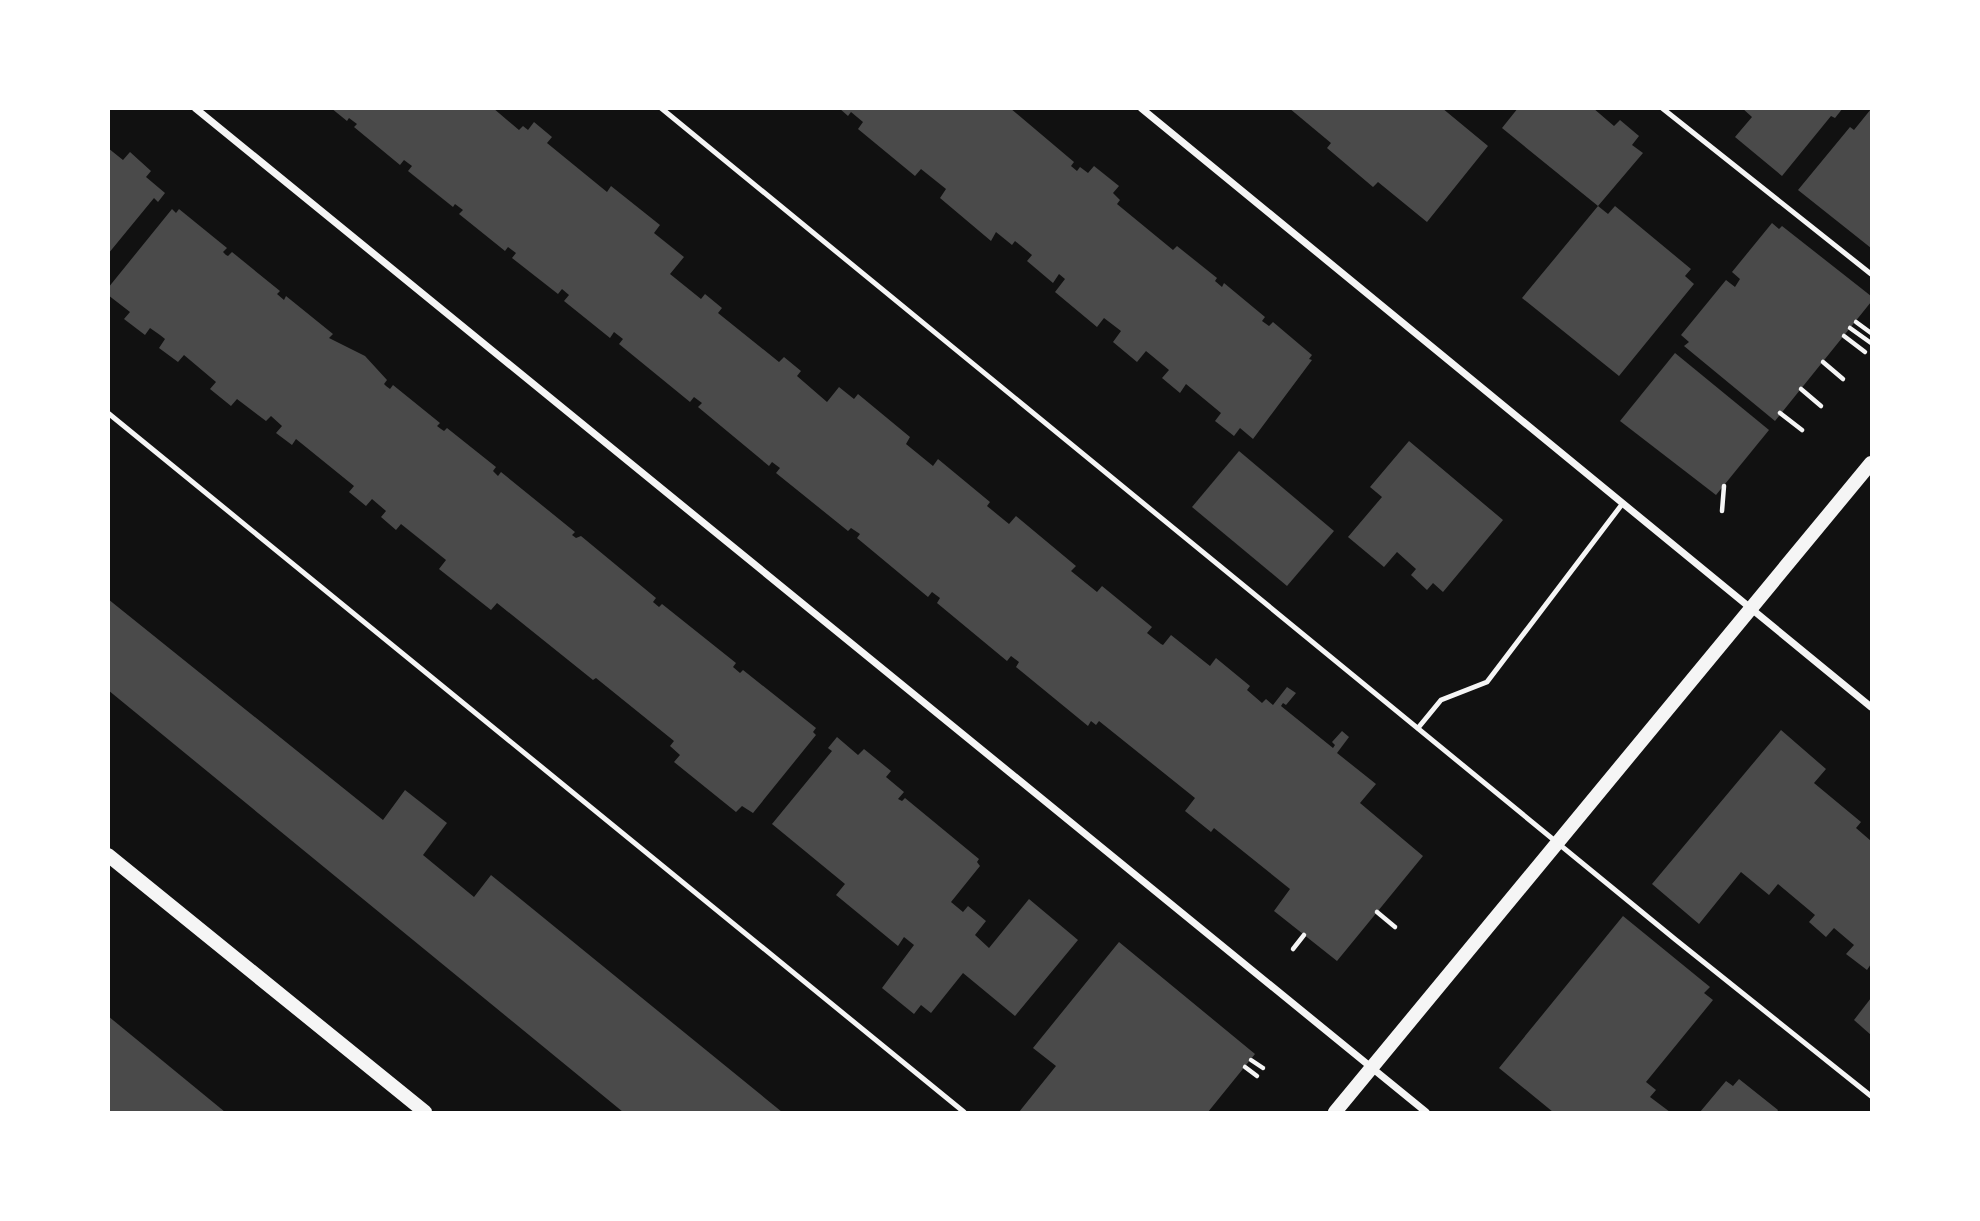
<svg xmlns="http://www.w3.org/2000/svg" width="1980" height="1221" font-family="'IBM Plex Sans',sans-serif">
	<rect width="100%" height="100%" fill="#111"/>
	<g fill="#4a4a4a">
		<path d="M 331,108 L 493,108 L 519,130 L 523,126 L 528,130 L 534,122 L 552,137 L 547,143 L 607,192 L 611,186 L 660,225 L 654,233 L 684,257 L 670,274 L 701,299 L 705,294 L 722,308 L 718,313 L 779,362 L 784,357 L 801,371 L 797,376 L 827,402 L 839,387 L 854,399 L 858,394 L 910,437 L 906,444 L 933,466 L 938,459 L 990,502 L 987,506 L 1009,524 L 1016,516 L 1076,566 L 1071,571 L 1097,592 L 1102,586 L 1152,627 L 1147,633 L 1161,644 L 1163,645 L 1171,635 L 1210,666 L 1216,658 L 1250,686 L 1247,690 L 1262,703 L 1266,699 L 1273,705 L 1287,687 L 1296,693 L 1286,705 L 1283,703 L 1281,706 L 1333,748 L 1335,745 L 1332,742 L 1342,731 L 1349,737 L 1337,753 L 1376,784 L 1360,803 L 1423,856 L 1337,961 L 1274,911 L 1290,889 L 1214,828 L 1211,832 L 1185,811 L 1195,798 L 1099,721 L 1096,725 L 1091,721 L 1088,726 L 1016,667 L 1019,662 L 1011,656 L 1007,661 L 937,603 L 940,598 L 932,592 L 928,597 L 857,538 L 860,534 L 851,528 L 848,531 L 776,473 L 780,468 L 772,462 L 769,466 L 698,407 L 702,403 L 694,397 L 690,402 L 619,344 L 623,339 L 614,332 L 610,338 L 564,301 L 569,295 L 562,289 L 558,294 L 512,258 L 516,253 L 508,247 L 505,251 L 459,214 L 463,210 L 455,204 L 453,207 L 408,171 L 412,166 L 404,160 L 400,165 L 354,127 L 357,124 L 349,118 L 347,121 Z"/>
		<path d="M 839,108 L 1010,108 L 1074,162 L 1071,166 L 1077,171 L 1080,167 L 1088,173 L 1094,166 L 1119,186 L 1113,193 L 1120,200 L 1117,204 L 1173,250 L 1177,246 L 1217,278 L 1215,281 L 1222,287 L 1224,283 L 1265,317 L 1262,321 L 1269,326 L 1273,322 L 1312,355 L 1309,359 L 1312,360 L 1253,439 L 1240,428 L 1234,436 L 1215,421 L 1221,413 L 1186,384 L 1180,393 L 1162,378 L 1169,370 L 1146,351 L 1137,362 L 1113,342 L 1121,331 L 1104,318 L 1097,327 L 1055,292 L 1065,279 L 1059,274 L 1053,283 L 1027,261 L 1032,255 L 1015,241 L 1012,245 L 996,232 L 991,241 L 940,198 L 946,189 L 921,169 L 915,176 L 858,129 L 863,122 L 851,112 L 848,116 Z"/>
		<path d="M 1289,108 L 1442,108 L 1488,146 L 1427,222 L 1378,182 L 1373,187 L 1327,148 L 1331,143 Z"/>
		<path d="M 1518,108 L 1593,108 L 1614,126 L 1620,120 L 1639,136 L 1632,145 L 1643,153 L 1598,206 L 1502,128 Z"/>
		<path d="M 1742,108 L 1843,108 L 1835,118 L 1831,116 L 1782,176 L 1735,137 L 1752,117 Z"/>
		<path d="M 1871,109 L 1871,248 L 1798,190 L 1850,127 L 1854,130 Z"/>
		<path d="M 108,148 L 123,160 L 130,152 L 151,171 L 146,177 L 165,193 L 158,202 L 154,198 L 108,254 Z"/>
		<path d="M 1598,206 L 1608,214 L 1615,206 L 1691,269 L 1685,276 L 1694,284 L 1619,376 L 1522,298 Z"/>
		<path d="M 172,209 L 176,213 L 179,209 L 227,248 L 223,252 L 226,255 L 228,256 L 232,252 L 280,291 L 277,294 L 284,300 L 286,296 L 333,334 L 329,338 L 365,356 L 387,380 L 384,384 L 386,386 L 390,389 L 393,385 L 440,423 L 437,426 L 441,429 L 444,431 L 447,428 L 496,467 L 493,471 L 498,476 L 501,472 L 575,532 L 572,535 L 576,538 L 581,536 L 656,598 L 653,602 L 659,607 L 662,604 L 736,663 L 733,667 L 740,673 L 743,670 L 816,728 L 813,732 L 816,735 L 753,813 L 742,806 L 736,812 L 674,762 L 680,755 L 670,746 L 674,741 L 596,678 L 593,680 L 497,603 L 491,610 L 439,569 L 446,560 L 401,524 L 396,530 L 381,517 L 386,511 L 372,499 L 366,506 L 349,492 L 354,486 L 296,439 L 292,445 L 276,433 L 282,426 L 271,416 L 266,421 L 237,399 L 231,406 L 210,389 L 216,382 L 184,355 L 178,362 L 159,348 L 165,339 L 160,335 L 150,328 L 145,335 L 124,319 L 130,312 L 108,295 L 108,288 Z"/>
		<path d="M 1772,223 L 1779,229 L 1782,226 L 1871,296 L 1871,302 L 1775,421 L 1684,346 L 1689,342 L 1681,335 L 1726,280 L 1735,287 L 1740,279 L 1732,272 Z"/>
		<path d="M 1675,353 L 1769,430 L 1716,495 L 1620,421 Z"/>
		<path d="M 1409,441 L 1503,520 L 1443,592 L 1433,583 L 1427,590 L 1411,575 L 1416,569 L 1397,552 L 1384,567 L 1348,537 L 1382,497 L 1370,487 Z"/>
		<path d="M 1239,451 L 1334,531 L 1287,586 L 1192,507 Z"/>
		<path d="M 108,599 L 383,820 L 405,790 L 447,823 L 423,855 L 474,897 L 491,875 L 782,1112 L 623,1112 L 108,690 Z"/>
		<path d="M 1781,730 L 1826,769 L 1814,783 L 1861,822 L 1856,828 L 1871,841 L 1871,964 L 1867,970 L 1846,954 L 1854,945 L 1834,928 L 1826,937 L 1809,922 L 1815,915 L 1778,884 L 1769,895 L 1741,872 L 1699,924 L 1652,884 Z"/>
		<path d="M 837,737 L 858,755 L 864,749 L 891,771 L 886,777 L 904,792 L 898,799 L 902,801 L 905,798 L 979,859 L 977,862 L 980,866 L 951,902 L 963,912 L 968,906 L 986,921 L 975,935 L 989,948 L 1029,899 L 1078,940 L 1015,1016 L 963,973 L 931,1013 L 921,1005 L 914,1014 L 882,988 L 914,945 L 904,937 L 898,946 L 836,895 L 845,884 L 772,824 L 832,751 L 828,748 Z"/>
		<path d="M 1623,916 L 1710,987 L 1704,993 L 1713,1000 L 1646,1082 L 1656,1090 L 1650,1097 L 1670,1112 L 1553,1112 L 1499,1068 Z"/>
		<path d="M 1119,942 L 1255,1054 L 1208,1112 L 1019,1112 L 1056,1066 L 1033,1048 Z"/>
		<path d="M 1871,998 L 1871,1035 L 1854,1020 Z"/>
		<path d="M 108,1016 L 119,1025 L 225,1112 L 108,1112 Z"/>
		<path d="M 1739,1079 L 1778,1110 L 1777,1112 L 1700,1112 L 1726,1081 L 1733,1086 Z"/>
	</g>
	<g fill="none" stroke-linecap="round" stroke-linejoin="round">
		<g stroke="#f5f5f5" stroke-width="4.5">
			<path d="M 1856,322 L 1871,333"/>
			<path d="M 1850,328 L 1871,343"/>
			<path d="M 1844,336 L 1865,352"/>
			<path d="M 1823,362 L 1843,379"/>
			<path d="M 1801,389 L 1821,406"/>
			<path d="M 1780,413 L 1802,430"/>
			<path d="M 1722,511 L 1724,486"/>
			<path d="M 1377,912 L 1395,927"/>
			<path d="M 1293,949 L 1304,935"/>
			<path d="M 1251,1060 L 1263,1068"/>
			<path d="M 1245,1067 L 1257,1076"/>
		</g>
		<g stroke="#f5f5f5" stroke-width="5">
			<path d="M 661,108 L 1676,940 L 1871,1096"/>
			<path d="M 1662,108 L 1871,274"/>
			<path d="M 108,413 L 964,1112"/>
			<path d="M 1418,728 L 1441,700 L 1487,682 L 1623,503"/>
		</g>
		<g stroke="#f5f5f5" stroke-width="7">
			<path d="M 195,108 L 1426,1112"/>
			<path d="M 1141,108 L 1871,707"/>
		</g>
		<g stroke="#f5f5f5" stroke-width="14">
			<path d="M 108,855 L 425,1112"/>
			<path d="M 1335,1112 L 1871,463"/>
		</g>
	</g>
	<rect width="1980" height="1221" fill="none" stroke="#ffffff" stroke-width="220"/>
</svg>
